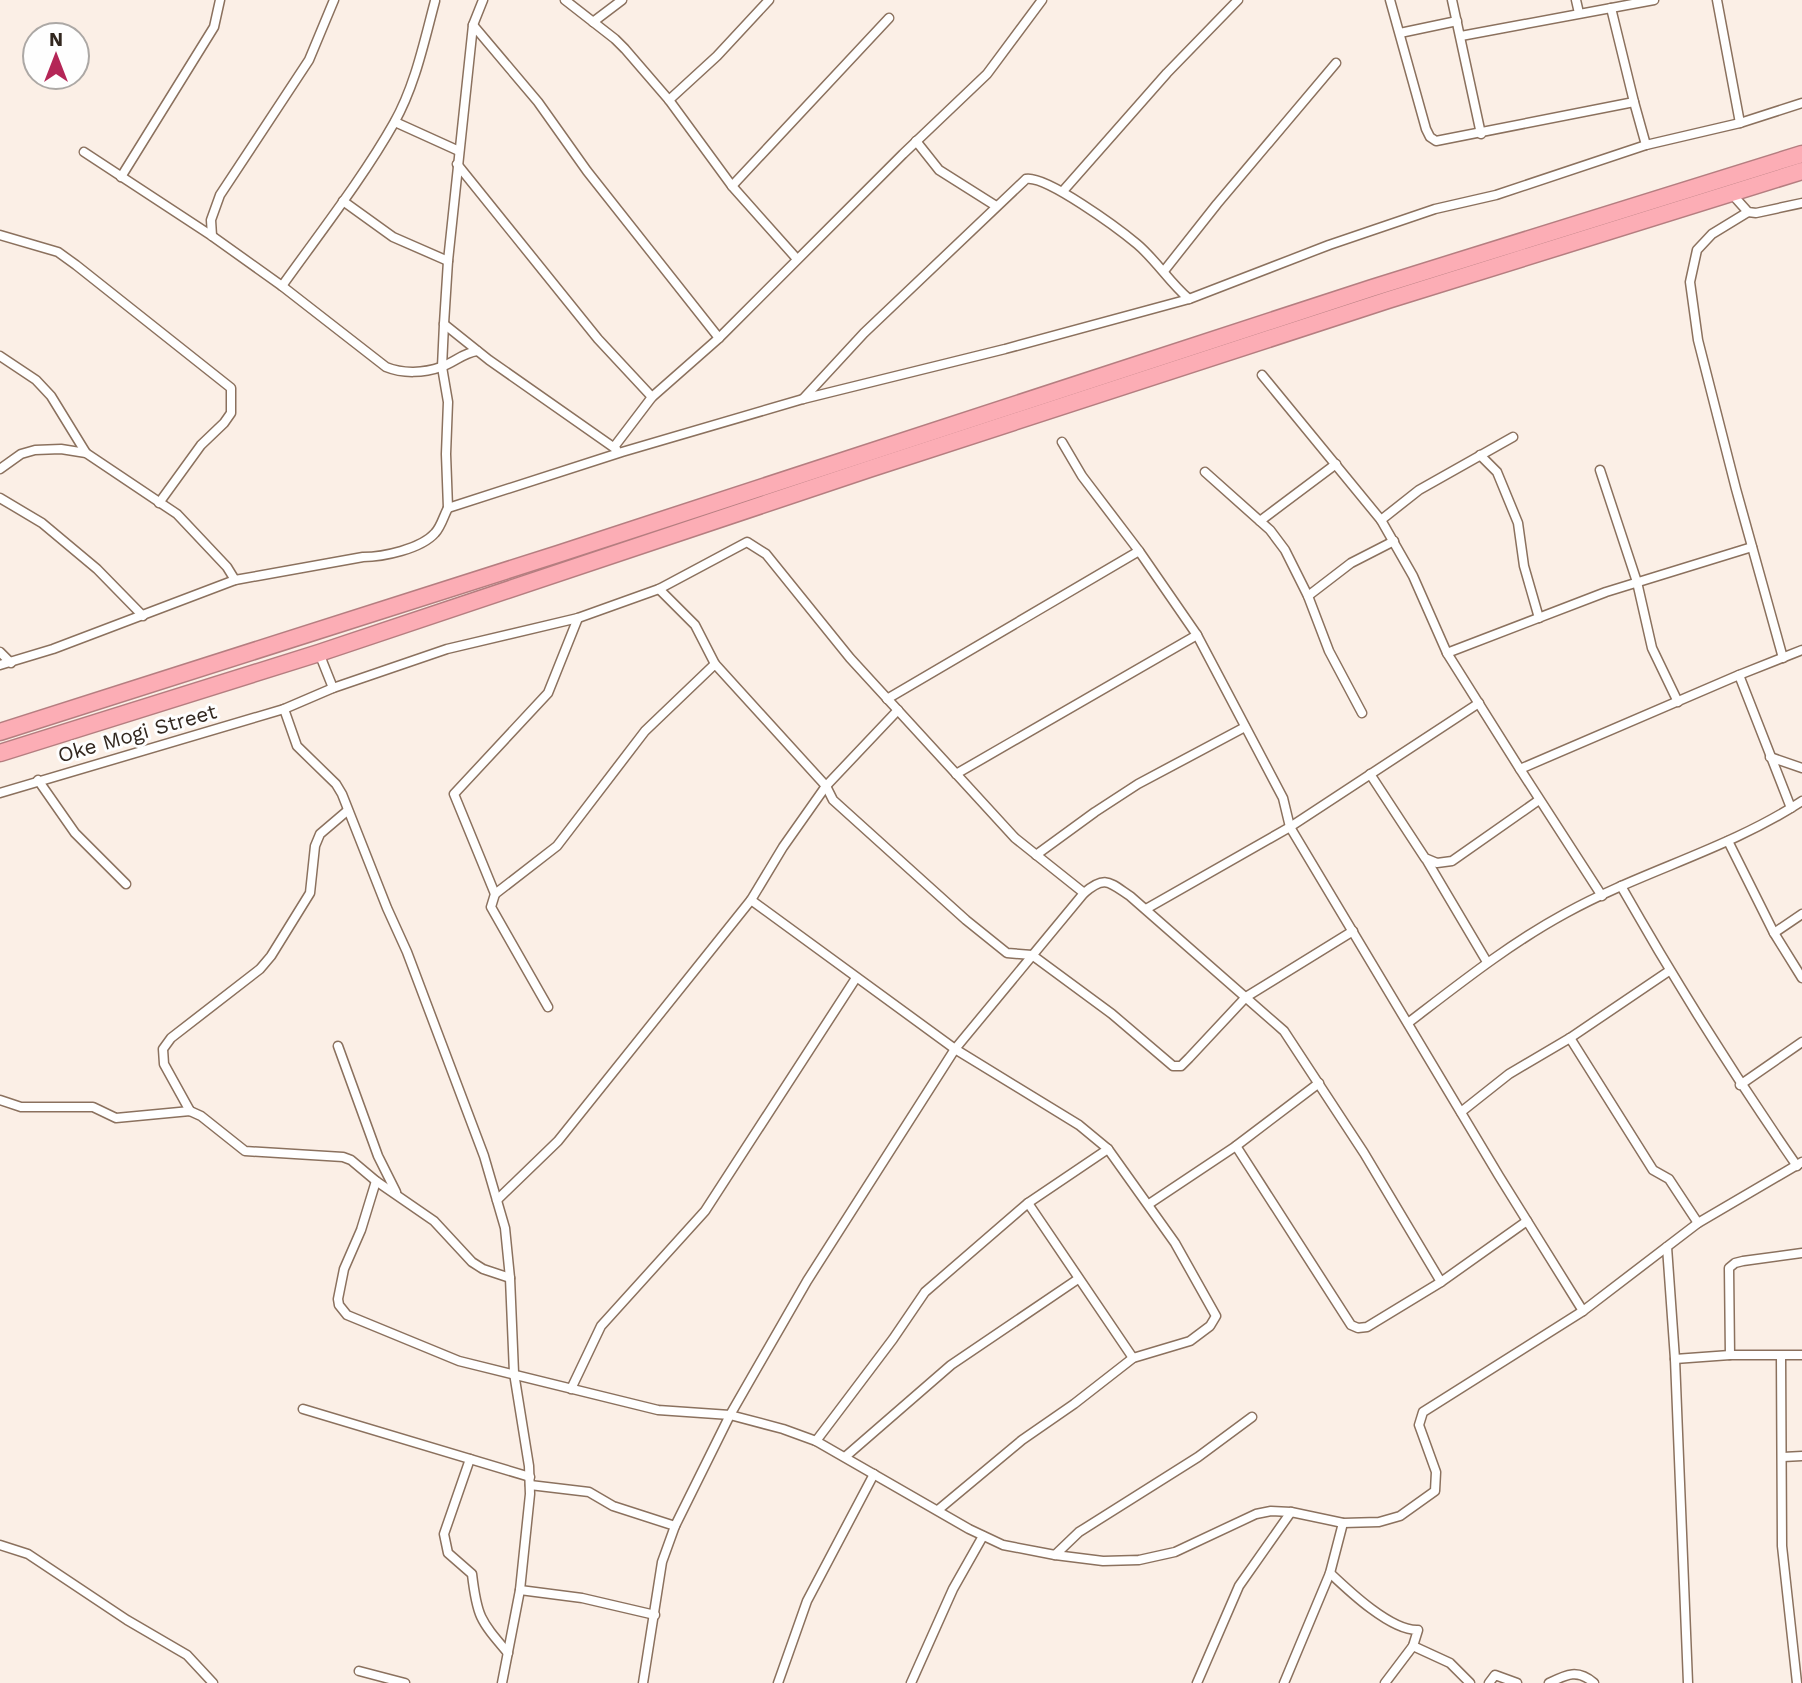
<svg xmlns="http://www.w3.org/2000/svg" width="1802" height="1683" font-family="'Work Sans',sans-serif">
	<rect width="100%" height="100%" fill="#fbefe6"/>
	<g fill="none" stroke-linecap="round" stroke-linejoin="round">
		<g stroke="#8b715e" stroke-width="11">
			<g id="minor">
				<path d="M 565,0 L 615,39 L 625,49 L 669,100 L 732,186 L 797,259"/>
				<path d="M 1390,0 L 1426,129 L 1430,137 L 1436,141 L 1634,102 L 1646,145"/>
				<path d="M 1452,0 L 1481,134"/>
				<path d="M 1576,0 L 1579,13"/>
				<path d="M 1717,0 L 1740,123"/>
				<path d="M 1611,8 L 1634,102"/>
				<path d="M 593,22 L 622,0"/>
				<path d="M 473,25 L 538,102 L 587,171 L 719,338"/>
				<path d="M 1400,33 L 1457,21"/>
				<path d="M 1461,36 L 1654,0"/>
				<path d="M 669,100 L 717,56 L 769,0"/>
				<path d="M 395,122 L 459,151"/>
				<path d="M 916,141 L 939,170 L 996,206"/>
				<path d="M 84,152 L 212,236 L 282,286 L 386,367 C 403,374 424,373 441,367 C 455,362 463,353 477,351"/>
				<path d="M 457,164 L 598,339 L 652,397"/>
				<path d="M 121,177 L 214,27 L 220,0"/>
				<path d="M 732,186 L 889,18"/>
				<path d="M 1063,191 L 1167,73 L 1238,0"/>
				<path d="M 1731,193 L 1748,212 L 1756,213 L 1802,203"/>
				<path d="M 343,201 L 393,237 L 448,261"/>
				<path d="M 1748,212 L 1712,234 L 1697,250 L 1690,282 L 1698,340 L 1736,489 L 1783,658"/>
				<path d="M 0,235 L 58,252 L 76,265 L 231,388 L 231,413 L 224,423 L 201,445 L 159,503"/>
				<path d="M 212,236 L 211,220 L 220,195 L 309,60 L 334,0"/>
				<path d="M 1164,271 L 1217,204 L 1336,63"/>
				<path d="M 282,286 C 319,234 363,178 394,123 C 415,86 424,42 435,1"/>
				<path d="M 444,324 L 489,360 L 616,449"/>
				<path d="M 0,356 L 36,380 L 51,396 L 86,453"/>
				<path d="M 1262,375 L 1381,520 L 1413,576 L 1447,653 L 1520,769 L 1739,675 L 1802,650"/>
				<path d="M 803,399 L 864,333 L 1026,179 C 1046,175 1119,229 1137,244 C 1156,260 1170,283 1189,299"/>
				<path d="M 1062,442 L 1082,476 L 1139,551 L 1197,635 L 1283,798 L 1290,827 L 1499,1176 L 1583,1311"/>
				<path d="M 614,447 L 652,397 L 719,338 L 903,154 L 987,74 L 1042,0"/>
				<path d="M 1480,455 L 1497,472 L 1518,523 L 1524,566 L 1539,618"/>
				<path d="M 0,469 L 21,454 L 35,450 L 61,449 L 86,453 L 177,514 L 227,567 L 235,580"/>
				<path d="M 1600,470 L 1637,582 L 1652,648 L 1678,702"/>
				<path d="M 1205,472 L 1270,530 L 1285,550 L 1308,596 L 1329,651 L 1362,713"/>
				<path d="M 0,498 L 42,523 L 97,569 L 143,616"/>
				<path d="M 448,508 L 446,454 L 448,402 L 442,367 L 444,324 L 448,261 L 473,25 L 483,0"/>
				<path d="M 1381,520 L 1419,490 L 1513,437"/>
				<path d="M 1260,521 L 1336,464"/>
				<path d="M 659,589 L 695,625 L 715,664"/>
				<path d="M 1308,596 L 1351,563 L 1394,541"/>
				<path d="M 0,652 L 11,663"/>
				<path d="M 319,653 L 333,688"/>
				<path d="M 1447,653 L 1606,592 L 1752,547"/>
				<path d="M 0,665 L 53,649 L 235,580 L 363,557 C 383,557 421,549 435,533 C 441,527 444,515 448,508 L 622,452 L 803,399 L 1005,349 L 1189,299 L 1329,245 L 1435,209 L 1496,195 L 1646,145 L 1740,123 L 1802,103"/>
				<path d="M 1739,675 L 1791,808"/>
				<path d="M 887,699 L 1139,551"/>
				<path d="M 284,709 L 297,746 L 336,784 L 342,794 L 387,908 L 407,952 L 484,1156 L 505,1228 L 510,1278 L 514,1373 L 529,1466 L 530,1494 L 520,1590 L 502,1683"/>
				<path d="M 1770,757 L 1802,768"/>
				<path d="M 1520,769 L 1602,896"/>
				<path d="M 956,774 L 1197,635"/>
				<path d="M 1370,774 L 1425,858 L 1437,863 L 1452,861 L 1539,800"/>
				<path d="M 38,780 L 75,833 L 126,884"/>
				<path d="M 0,793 L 284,709 L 333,688 L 447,649 L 578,618 L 659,589 L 747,542 L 766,554 L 850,658 L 1015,838 L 1084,893"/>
				<path d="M 1728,841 L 1774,933 L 1802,978"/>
				<path d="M 1036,855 L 1095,812 L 1138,784 L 1245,727"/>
				<path d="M 1426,859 L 1487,962"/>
				<path d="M 1621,886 C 1676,983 1734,1075 1797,1166"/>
				<path d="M 495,894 L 557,846 L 645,731 L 715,664 L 826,786 L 833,800 L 966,920 L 1007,953 L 1032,955 L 1112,1014 L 1173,1066 L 1181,1066 L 1189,1058 L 1246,997 L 1353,931"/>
				<path d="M 751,900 L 955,1049 L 1079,1125 L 1108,1149 L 1175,1243 L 1216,1316 L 1210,1326 L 1190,1341 L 1133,1358 L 1074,1404 L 1022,1440 L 938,1510"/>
				<path d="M 1146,909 L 1290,827 L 1479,703"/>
				<path d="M 1774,933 L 1802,914"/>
				<path d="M 548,1007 L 491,907 L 495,894 L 454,794 L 548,693 L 578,618"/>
				<path d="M 1408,1023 C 1459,984 1509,944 1566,913 C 1642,871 1729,849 1802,801"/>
				<path d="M 1570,1038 L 1653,1170 L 1669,1179 L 1698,1223"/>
				<path d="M 338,1046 L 378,1156 L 396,1192"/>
				<path d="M 1740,1085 L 1802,1042"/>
				<path d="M 0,1100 L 21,1107 L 93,1107 L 116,1118 L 190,1111 L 201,1116 L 245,1151 L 343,1157 L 351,1160 L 376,1181 L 434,1221 L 472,1262 L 483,1269 L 510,1278"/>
				<path d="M 190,1111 L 164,1064 L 163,1049 L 171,1038 L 260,969 L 271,956 L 310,893 L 315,846 L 320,834 L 347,811"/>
				<path d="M 1461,1112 L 1509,1074 L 1570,1038 L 1669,971"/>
				<path d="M 1236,1146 L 1351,1325 L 1358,1328 L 1367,1327 L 1441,1282 L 1527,1221"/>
				<path d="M 376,1181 L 361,1230 L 344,1269 L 338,1299 L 339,1305 L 347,1315 L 459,1361 L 658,1410 L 730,1415 L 783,1429 L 816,1441 L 969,1529 L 1003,1545 L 1055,1555 L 1103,1561 L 1139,1560 L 1175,1552 L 1256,1514 L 1271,1511 L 1291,1512 L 1343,1523 L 1379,1522 L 1400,1516 L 1435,1491 L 1436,1472 L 1419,1425 L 1423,1412 L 1583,1311 L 1698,1223 L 1802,1162"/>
				<path d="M 497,1200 L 558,1141 L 751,900 L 783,847 L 826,786 L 898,710"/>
				<path d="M 1028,1203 L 1133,1358"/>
				<path d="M 1149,1204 L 1236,1146 L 1319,1083"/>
				<path d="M 1667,1247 L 1675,1359 L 1688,1683"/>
				<path d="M 1730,1355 L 1729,1268 L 1735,1263 L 1743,1261 L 1802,1253"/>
				<path d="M 1781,1356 L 1782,1546 L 1797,1683"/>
				<path d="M 1675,1359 L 1730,1355 L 1802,1355"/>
				<path d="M 571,1389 L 601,1326 L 705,1211 L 856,978"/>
				<path d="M 303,1409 L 530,1477"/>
				<path d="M 816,1441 L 893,1339 L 925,1292 L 1028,1203 L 1108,1149"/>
				<path d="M 845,1457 L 951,1365 L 1078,1279"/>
				<path d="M 1783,1457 L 1802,1456"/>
				<path d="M 470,1459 L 444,1534 L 448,1553 L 472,1574 C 477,1617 480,1620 508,1653"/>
				<path d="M 530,1485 L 589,1492 L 613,1506 L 675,1526"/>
				<path d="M 0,1545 L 28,1554 L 127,1620 L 187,1655 L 213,1683"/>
				<path d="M 1055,1555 L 1079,1532 L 1198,1457 L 1252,1417"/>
				<path d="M 1330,1573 C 1349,1591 1391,1631 1418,1630 L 1413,1646 L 1385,1683"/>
				<path d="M 520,1590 L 582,1598 L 655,1615"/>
				<path d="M 1413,1646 L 1450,1663 L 1470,1683"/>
				<path d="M 359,1671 L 405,1683"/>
				<path d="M 643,1683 L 662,1562 L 675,1526 L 730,1415 L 807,1281 L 955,1049 L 1084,893 C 1105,875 1109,882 1130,896 L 1284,1031 L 1364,1153 L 1441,1282"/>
				<path d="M 778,1683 L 807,1601 L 874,1474"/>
				<path d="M 911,1683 L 953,1589 L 983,1536"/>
				<path d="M 1197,1683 L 1239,1586 L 1291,1512"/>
				<path d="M 1284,1683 L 1330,1573 L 1343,1523"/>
				<path d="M 1489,1683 L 1495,1675 L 1517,1683"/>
				<path d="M 1549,1683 C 1567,1674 1578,1669 1594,1683"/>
			</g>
		</g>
		<g stroke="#b57e80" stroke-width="19">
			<g id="motorway">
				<path d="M 0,732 L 558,554 L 1372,288 L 1802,154"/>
				<path d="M 0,753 L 319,653 L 869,469 L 1388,300 L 1802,171"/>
			</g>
		</g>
		<use href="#minor" stroke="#fff" stroke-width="8"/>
		<use href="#motorway" stroke="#fcadb5" stroke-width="16"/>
	</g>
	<g text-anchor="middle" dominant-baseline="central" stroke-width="6" stroke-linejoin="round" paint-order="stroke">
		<g font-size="21" fill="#32271f" stroke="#fefefe">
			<text transform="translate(137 733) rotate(-16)">Oke Mogi Street</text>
		</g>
	</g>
	<g transform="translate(56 56)"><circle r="33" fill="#fefefe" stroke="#aca8a5" stroke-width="2"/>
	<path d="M0-5L12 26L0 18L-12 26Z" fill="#b42556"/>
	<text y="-10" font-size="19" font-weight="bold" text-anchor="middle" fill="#32271f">N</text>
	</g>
</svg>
